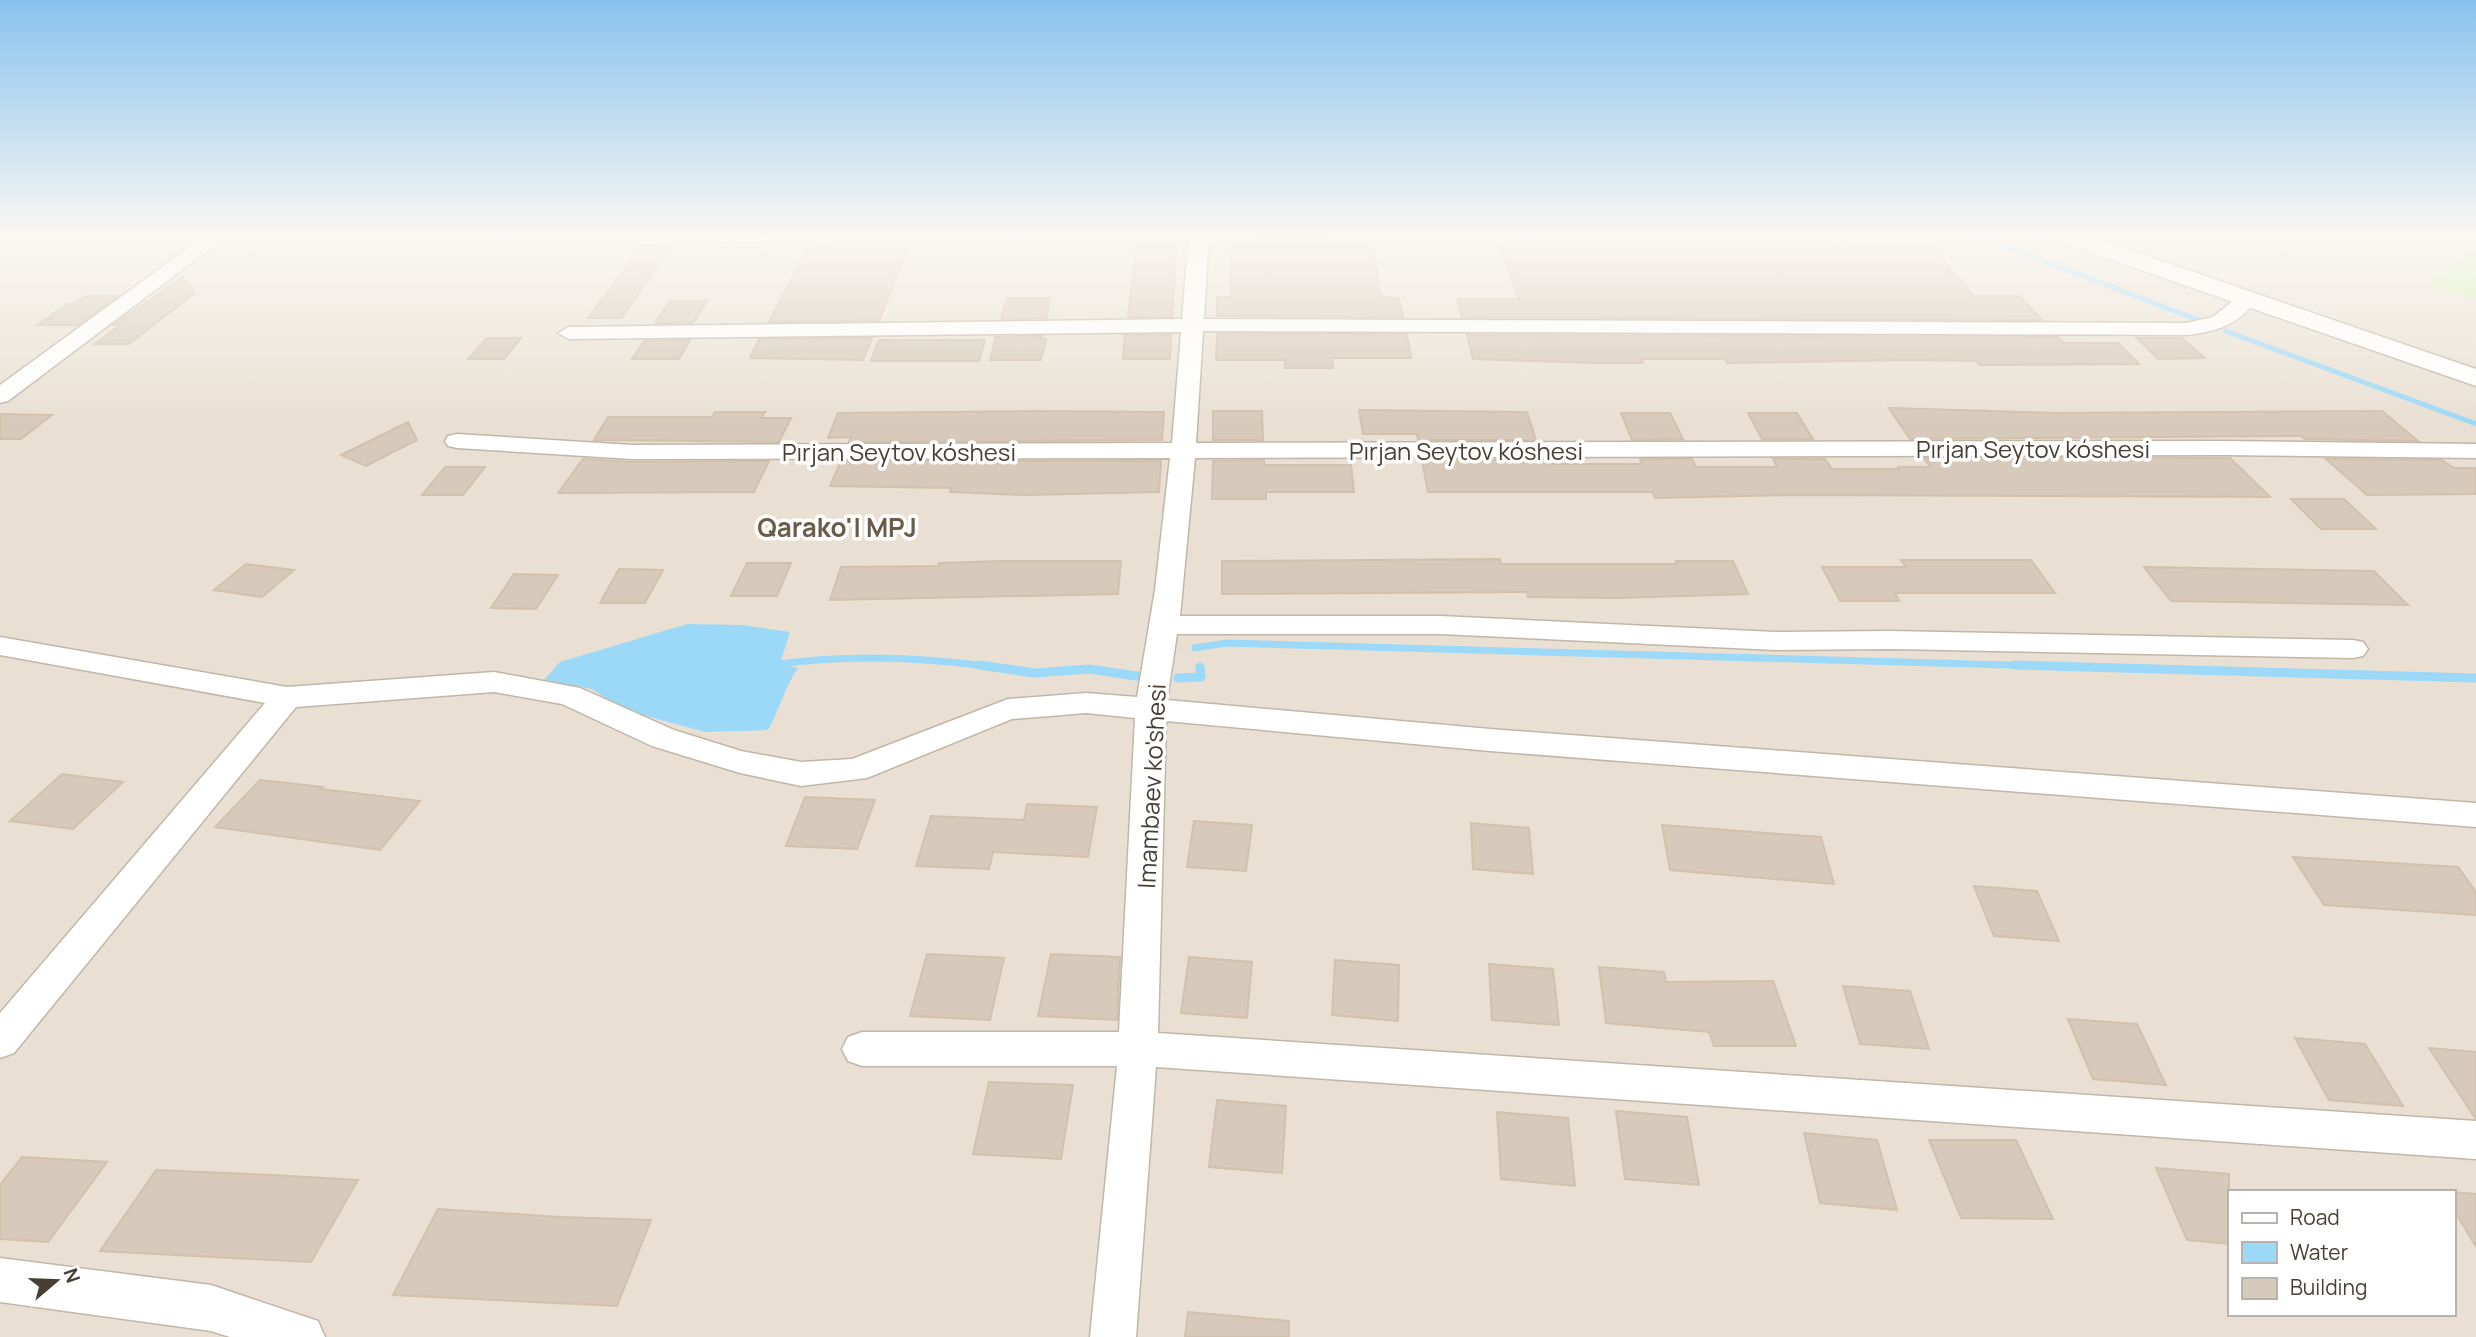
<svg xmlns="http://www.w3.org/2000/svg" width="2476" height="1337" font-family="Manrope,sans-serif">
	<rect width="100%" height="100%" fill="#f4efe5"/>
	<path fill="#e9e0d3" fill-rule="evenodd" d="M 0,235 L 2476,235 L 2476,1337 L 0,1337 ZM 2229,1192 L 2453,1192 L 2453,1314 L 2229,1314 Z"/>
	<path fill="#d3edaa" d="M 2476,251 L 2476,299 L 2427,285 Z"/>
	<path fill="#9cd8f7" d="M 687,624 L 742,625 L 790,632 L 780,664 L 798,668 C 784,688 780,709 768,730 L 705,732 L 624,710 L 592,689 L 544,680 L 560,662 Z"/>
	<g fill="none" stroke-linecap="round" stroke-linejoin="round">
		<g stroke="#9cd8f7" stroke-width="5">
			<path d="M 1977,235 L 2198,320"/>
			<path d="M 2226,331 L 2476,424"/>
		</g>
		<g stroke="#9cd8f7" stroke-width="7">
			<path d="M 1195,648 L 1226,643 L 2077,667"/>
			<path d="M 779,664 C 850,654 921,657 992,667"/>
		</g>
		<g stroke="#9cd8f7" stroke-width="9">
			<path d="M 980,665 L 1034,673 L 1089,669 L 1143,677"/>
			<path d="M 2015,665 L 2476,678"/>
			<path d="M 1178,678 L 1201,677 L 1200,667"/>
		</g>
	</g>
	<g fill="#d7caba" stroke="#d2c1ac" stroke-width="2">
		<path d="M 1282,240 L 1372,241 L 1381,296 L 1399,299 L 1403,317 L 1217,316 L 1217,297 L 1231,297 L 1231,241 Z"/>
		<path d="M 1137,241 L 1177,241 L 1172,317 L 1128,317 Z"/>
		<path d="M 910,243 L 879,320 L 769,322 L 810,245 Z"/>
		<path d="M 1499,243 L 1929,245 L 1974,296 L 2019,296 L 2042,320 L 1462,317 L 1457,299 L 1519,299 Z"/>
		<path d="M 642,246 L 672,246 L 621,318 L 588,318 Z"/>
		<path d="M 183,277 L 195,293 L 129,344 L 95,344 L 120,325 L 113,325 Z"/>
		<path d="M 86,296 L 118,296 L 78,325 L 38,325 L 67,304 L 74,304 Z"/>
		<path d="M 1007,298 L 1050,298 L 1046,318 L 1001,319 Z"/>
		<path d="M 670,301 L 707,301 L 693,323 L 655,323 Z"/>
		<path d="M 1217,334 L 1407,334 L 1411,358 L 1332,358 L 1333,368 L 1285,368 L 1285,360 L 1216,360 Z"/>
		<path d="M 1125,335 L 1171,335 L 1170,359 L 1123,359 Z"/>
		<path d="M 1467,335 L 2058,337 L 2064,343 L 2118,343 L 2139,364 L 1979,365 L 1976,361 L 1911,360 L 1727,363 L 1724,359 L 1641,359 L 1643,363 L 1596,363 L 1473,359 Z"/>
		<path d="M 1042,336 L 1041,339 L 1046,339 L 1041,360 L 990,360 L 996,337 Z"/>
		<path d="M 487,338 L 521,338 L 504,359 L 468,359 Z"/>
		<path d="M 872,338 L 863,360 L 750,358 L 759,339 Z"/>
		<path d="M 2137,338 L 2182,338 L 2205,358 L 2158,359 Z"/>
		<path d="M 690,340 L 679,359 L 632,359 L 644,341 Z"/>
		<path d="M 879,340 L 985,340 L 979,361 L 871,361 Z"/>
		<path d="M 1889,408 L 2056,413 L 2382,411 L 2418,441 L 2305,439 L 2301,436 L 1910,439 Z"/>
		<path d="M 1359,410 L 1527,412 L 1536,440 L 1418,440 L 1417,434 L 1363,434 Z"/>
		<path d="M 1034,411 L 1164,412 L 1162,440 L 849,442 L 851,437 L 828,438 L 838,413 Z"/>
		<path d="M 1213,411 L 1262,411 L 1263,440 L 1213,440 Z"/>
		<path d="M 715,412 L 765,412 L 761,418 L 791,418 L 779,442 L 594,440 L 608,417 L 712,417 Z"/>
		<path d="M 1621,413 L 1670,413 L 1683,439 L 1632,440 Z"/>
		<path d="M 1748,413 L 1797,413 L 1813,439 L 1762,439 Z"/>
		<path d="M 0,414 L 52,415 L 21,439 L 0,439 Z"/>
		<path d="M 408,422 L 417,440 L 366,466 L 341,455 Z"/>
		<path d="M 1924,458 L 2230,458 L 2270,497 L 1793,495 L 1655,498 L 1653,492 L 1428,492 L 1422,460 L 1543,460 L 1547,464 L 1642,464 L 1640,459 L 1692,459 L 1696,467 L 1777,467 L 1773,459 L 1825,459 L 1832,469 L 1899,469 L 1898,467 L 1930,467 Z"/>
		<path d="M 583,459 L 632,462 L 769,461 L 754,492 L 558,493 Z"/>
		<path d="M 2326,459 L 2442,460 L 2454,468 L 2476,468 L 2476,494 L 2367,495 Z"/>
		<path d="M 1264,460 L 1264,465 L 1351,465 L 1354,492 L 1266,492 L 1266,499 L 1212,499 L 1213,461 Z"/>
		<path d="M 841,461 L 1161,461 L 1161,464 L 1159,492 L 1025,495 L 950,492 L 951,488 L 830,486 Z"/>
		<path d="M 445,467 L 485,467 L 463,495 L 422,495 Z"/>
		<path d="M 2291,499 L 2344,499 L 2376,529 L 2321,529 Z"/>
		<path d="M 1500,559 L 1501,564 L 1677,564 L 1676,561 L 1733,561 L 1748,594 L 1617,598 L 1528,597 L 1527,592 L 1222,594 L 1222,561 Z"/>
		<path d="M 1901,560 L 2031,560 L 2055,593 L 1895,593 L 1899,601 L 1840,601 L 1822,567 L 1906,567 Z"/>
		<path d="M 1003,561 L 1121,561 L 1118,594 L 830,600 L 841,567 L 938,566 L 939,563 Z"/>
		<path d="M 747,563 L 791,563 L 777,596 L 731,596 Z"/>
		<path d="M 246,564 L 294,570 L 262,597 L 214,590 Z"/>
		<path d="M 2144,567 L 2374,571 L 2408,605 L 2171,601 Z"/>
		<path d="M 619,569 L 663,570 L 645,603 L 600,603 Z"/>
		<path d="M 514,574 L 558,575 L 536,609 L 491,608 Z"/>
		<path d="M 62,774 L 123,782 L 73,829 L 10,821 Z"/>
		<path d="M 260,780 L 323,787 L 321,789 L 420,801 L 380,850 L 215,827 Z"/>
		<path d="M 805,797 L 875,800 L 857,849 L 786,846 Z"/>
		<path d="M 1027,804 L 1097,807 L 1088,857 L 993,852 L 989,869 L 916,866 L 931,816 L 1024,820 Z"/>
		<path d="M 1194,821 L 1252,825 L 1246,871 L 1187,867 Z"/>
		<path d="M 1471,823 L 1529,828 L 1533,874 L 1473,869 Z"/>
		<path d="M 1662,825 L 1821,837 L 1834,884 L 1670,870 Z"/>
		<path d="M 2293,857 L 2458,867 L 2476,892 L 2476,915 L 2324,905 Z"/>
		<path d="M 1974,886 L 2037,891 L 2059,941 L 1994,936 Z"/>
		<path d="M 927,954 L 1004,958 L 990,1020 L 910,1016 Z"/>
		<path d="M 1051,954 L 1120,957 L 1117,1020 L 1038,1016 Z"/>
		<path d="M 1189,957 L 1252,962 L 1247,1018 L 1181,1013 Z"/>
		<path d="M 1335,960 L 1399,965 L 1398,1021 L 1332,1015 Z"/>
		<path d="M 1489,964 L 1553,969 L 1559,1025 L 1492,1020 Z"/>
		<path d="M 1599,967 L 1664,972 L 1666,982 L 1773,981 L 1796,1046 L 1714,1046 L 1709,1032 L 1606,1023 Z"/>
		<path d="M 1843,986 L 1910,991 L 1929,1049 L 1860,1044 Z"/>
		<path d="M 2068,1019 L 2137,1024 L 2166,1085 L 2093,1079 Z"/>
		<path d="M 2295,1038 L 2365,1044 L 2403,1106 L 2329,1100 Z"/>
		<path d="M 2429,1048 L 2476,1052 L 2476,1118 L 2475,1118 Z"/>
		<path d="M 989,1082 L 1073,1085 L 1061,1159 L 973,1154 Z"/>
		<path d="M 1217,1100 L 1286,1106 L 1282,1173 L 1209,1167 Z"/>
		<path d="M 1616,1111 L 1687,1117 L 1699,1185 L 1625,1179 Z"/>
		<path d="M 1497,1112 L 1568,1118 L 1575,1186 L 1501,1179 Z"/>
		<path d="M 1804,1133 L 1877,1140 L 1897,1210 L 1820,1203 Z"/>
		<path d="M 1929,1140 L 2016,1140 L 2053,1219 L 1961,1218 Z"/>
		<path d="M 22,1157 L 107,1162 L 48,1242 L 0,1239 L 0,1185 Z"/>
		<path d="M 2156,1168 L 2229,1174 L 2229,1244 L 2187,1240 Z"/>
		<path d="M 156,1170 L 272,1175 L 358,1180 L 311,1262 L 100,1251 Z"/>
		<path d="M 2453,1192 L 2476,1194 L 2476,1247 L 2453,1208 Z"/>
		<path d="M 438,1209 L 561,1217 L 651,1220 L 617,1306 L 393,1295 Z"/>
		<path d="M 1188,1312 L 1289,1321 L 1289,1337 L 1185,1337 Z"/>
	</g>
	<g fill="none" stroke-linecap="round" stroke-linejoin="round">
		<g stroke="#c1b6a7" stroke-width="3">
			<g id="minor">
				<path d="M 206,235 L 228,235 L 8,401 L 0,403 L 0,385 Z"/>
				<path d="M 613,235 L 819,235 L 810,241 L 621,244 L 614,242 Z"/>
				<path d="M 1189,235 L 1209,235 L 1204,319 L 2186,323 L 2213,317 L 2240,295 L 2247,293 L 2257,299 C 2239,325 2216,332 2186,335 L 1203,331 L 1196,443 L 2223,441 L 2476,444 L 2476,458 L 2223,455 L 1195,458 L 1180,616 L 1440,616 L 1775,632 L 1890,631 L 2353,640 L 2363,642 L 2368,649 L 2363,656 L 2353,658 L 1890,649 L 1775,650 L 1440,634 L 1177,634 L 1167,700 L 1490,729 L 2476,803 L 2476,827 L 1490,751 L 1166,721 L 1158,1033 L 2476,1121 L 2476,1159 L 1156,1067 L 1136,1337 L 1090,1337 L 1117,1066 L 862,1066 L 848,1061 L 842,1049 L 848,1037 L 862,1032 L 1119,1032 L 1135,718 L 1086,713 L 1012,719 L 867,778 L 801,786 L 740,773 L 652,746 L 562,704 L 494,692 L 296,707 L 14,1053 L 0,1058 L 0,1013 L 265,703 L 0,655 L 0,637 L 287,687 L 494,672 L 580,688 L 674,730 L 741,751 L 801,762 L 852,759 L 1008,699 L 1086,693 L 1137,697 L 1155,590 L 1170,458 L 632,459 L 457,448 L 448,446 L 445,441 L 448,436 L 457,434 L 632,445 L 1172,443 L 1181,332 L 569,339 L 558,333 L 569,327 L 1182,319 Z"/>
				<path d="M 0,1258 L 211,1285 L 318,1321 L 325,1337 L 230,1337 L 211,1331 L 0,1302 Z"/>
			</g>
		</g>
		<g stroke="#c1b6a7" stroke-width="3">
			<path id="tertiary" d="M 2050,235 L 2086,235 L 2476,369 L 2476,386 L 2054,240 Z"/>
		</g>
		<use href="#minor" fill="#fff" fill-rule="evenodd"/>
		<use href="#tertiary" fill="#fff" fill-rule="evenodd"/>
	</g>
	<linearGradient id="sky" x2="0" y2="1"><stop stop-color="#89c2ee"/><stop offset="0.56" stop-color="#faf8f3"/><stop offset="1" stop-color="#faf8f3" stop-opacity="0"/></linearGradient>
	<rect width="2476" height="422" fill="url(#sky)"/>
	<g text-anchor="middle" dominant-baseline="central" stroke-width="7" stroke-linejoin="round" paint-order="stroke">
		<g font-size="24" fill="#483f34" stroke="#fff">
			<text x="2033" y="448">Pırjan Seytov kóshesi</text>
			<text x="1466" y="450">Pırjan Seytov kóshesi</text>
			<text x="899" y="451">Pırjan Seytov kóshesi</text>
			<text transform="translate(1151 786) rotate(-87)">Imambaev ko'shesi</text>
		</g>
		<g font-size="26" font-weight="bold" fill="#6b5c4a" stroke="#fff">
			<text x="837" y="527">Qarako'l MPJ</text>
		</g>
	</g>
	<rect x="2228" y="1190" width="228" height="126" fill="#ffffff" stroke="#b6b2ae" stroke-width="2"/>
	<rect x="2242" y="1213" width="35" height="10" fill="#ffffff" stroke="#b6b2ae" stroke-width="2"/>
	<text x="2290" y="1225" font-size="21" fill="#483f34">Road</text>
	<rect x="2242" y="1242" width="35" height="21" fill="#9cd8f7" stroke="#b6b2ae" stroke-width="2"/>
	<text x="2290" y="1260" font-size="21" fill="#483f34">Water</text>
	<rect x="2242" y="1278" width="35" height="21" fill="#d7caba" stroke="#b6b2ae" stroke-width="2"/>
	<text x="2290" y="1295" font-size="21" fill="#483f34">Building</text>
	<g transform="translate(56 1281) rotate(71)" stroke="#ffffff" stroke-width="5" paint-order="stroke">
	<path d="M0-5L12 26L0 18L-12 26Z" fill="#483f34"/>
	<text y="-10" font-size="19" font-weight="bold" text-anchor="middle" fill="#483f34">N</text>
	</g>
</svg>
